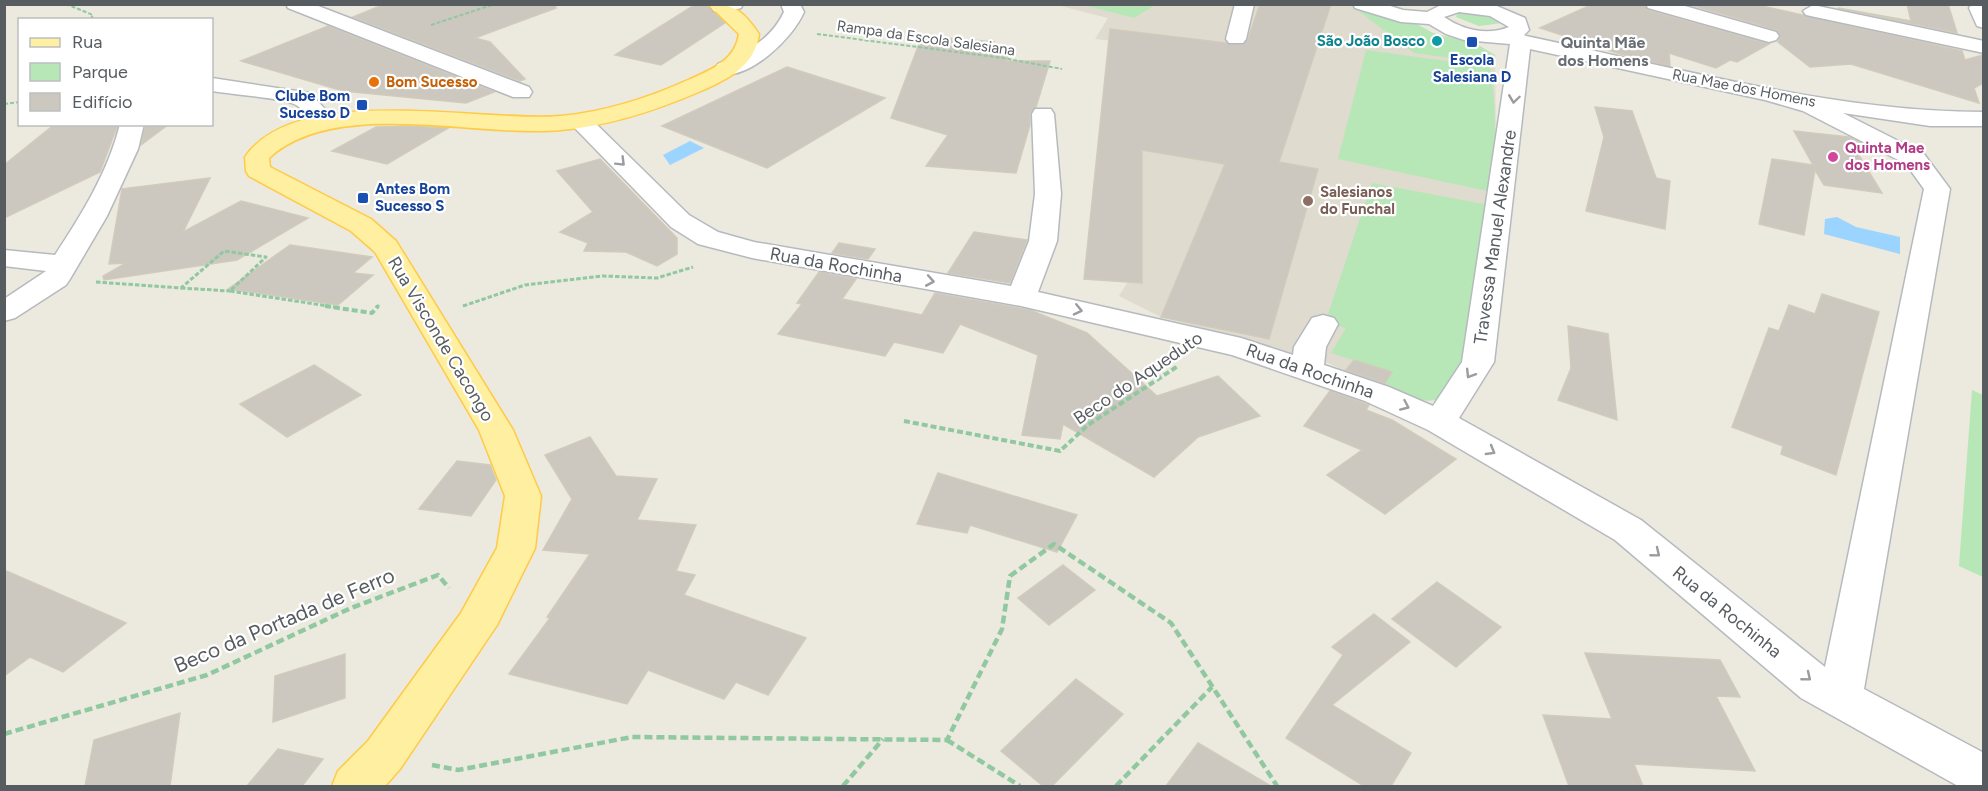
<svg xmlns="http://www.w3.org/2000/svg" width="1988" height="791" font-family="Figtree,sans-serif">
	<rect width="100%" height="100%" fill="#ece9de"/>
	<path fill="#dfdbce" d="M 1057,5 L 1353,5 L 1411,21 L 1433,33 L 1478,45 L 1495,55 L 1496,152 L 1487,191 L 1489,205 L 1464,356 L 1381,388 L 1328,363 L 1161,317 L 1119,296 L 1134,272 L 1143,44 L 1095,39 L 1108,18 Z"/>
	<g fill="#b7e7b7">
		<path d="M 1084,5 L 1155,5 L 1134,18 Z"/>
		<path d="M 1356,9 L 1411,21 L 1433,33 L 1478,45 L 1495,55 L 1496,64 L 1414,53 Z"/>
		<path d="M 1484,10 L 1502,23 L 1479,26 L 1456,17 L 1458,11 Z"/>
		<path d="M 1366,50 L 1490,67 C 1497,113 1497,146 1487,191 L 1338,159 Z"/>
		<path d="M 1372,183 L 1489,205 L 1464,356 L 1454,394 C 1426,408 1409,397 1381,388 L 1392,372 L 1331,353 L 1346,328 L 1325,323 Z"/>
		<path d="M 1972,390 L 1983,395 L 1983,577 L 1959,566 Z"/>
	</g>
	<g fill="#9bd4ff">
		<path d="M 690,141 L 704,148 L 670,165 L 663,155 Z"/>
		<path d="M 1837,217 L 1856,227 L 1900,237 L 1900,254 L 1824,234 L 1825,219 Z"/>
	</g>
	<g fill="#ccc7bf" stroke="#d1cbbc" stroke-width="1.5">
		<path d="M 385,4 L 555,4 L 556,8 L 475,38 L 490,42 L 525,79 L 520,81 L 353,17 Z"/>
		<path d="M 696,4 L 706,4 L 725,23 L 661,65 L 615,55 Z"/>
		<path d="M 1260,4 L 1331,4 L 1279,162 L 1318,169 L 1269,339 L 1161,317 L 1225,164 L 1142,150 L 1142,283 L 1084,279 L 1110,29 L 1243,45 L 1248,39 Z"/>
		<path d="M 1593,4 L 1644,4 L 1647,10 L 1769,44 L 1737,62 L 1730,60 L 1716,68 L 1669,53 L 1670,66 L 1620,54 L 1540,28 Z"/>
		<path d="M 1688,4 L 1753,4 L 1962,51 L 1965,60 L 1983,55 L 1983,83 L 1974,88 L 1979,103 L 1851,64 L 1810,67 L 1778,42 L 1781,36 L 1777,30 Z"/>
		<path d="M 1907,4 L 1948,4 L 1957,33 L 1838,8 L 1911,21 Z"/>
		<path d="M 328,26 L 494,92 L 466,103 L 343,91 L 241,61 Z"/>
		<path d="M 922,36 L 994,42 L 992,45 L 1013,47 L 1006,61 L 1050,61 L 1036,107 L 1030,113 L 1030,125 L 1016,173 L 926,166 L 948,135 L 891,118 Z"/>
		<path d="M 787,67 L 885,98 L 767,168 L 662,126 Z"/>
		<path d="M 1595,107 L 1632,111 L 1656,178 L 1670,181 L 1665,229 L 1586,211 L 1604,137 Z"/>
		<path d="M 55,124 L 118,124 L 100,172 L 4,218 L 4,165 Z"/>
		<path d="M 146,124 L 169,124 L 141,145 Z"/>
		<path d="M 408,126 L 448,128 L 387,164 L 332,151 L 376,127 Z"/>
		<path d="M 1794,131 L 1849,137 L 1869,147 L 1858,154 L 1882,193 L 1824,185 L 1815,170 L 1804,235 L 1759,224 L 1772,159 L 1813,165 Z"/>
		<path d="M 600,159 L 677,238 L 677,254 L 657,266 L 626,252 L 584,251 L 588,243 L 560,232 L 593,212 L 557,171 Z"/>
		<path d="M 210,178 L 183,232 L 241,201 L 308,218 L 237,260 L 104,280 L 103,276 L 126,263 L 109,264 L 122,189 Z"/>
		<path d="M 974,232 L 1027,240 L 1010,283 L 948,273 Z"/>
		<path d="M 839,243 L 875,249 L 868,259 L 832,253 Z"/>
		<path d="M 290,245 L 372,257 L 353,273 L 373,275 L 338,305 L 228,289 Z"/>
		<path d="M 819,272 L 856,279 L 842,299 L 922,315 L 935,293 L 1030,310 L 1087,333 L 1157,396 L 1218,376 L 1260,416 L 1198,437 L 1154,477 L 1063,424 L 1060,439 L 1022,435 L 1038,355 L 960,324 L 943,353 L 894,342 L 885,356 L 778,334 L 802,304 L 797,303 Z"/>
		<path d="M 1822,294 L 1879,312 L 1836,475 L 1781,454 L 1783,446 L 1732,427 L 1769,328 L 1779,331 L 1789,305 L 1815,314 Z"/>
		<path d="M 1568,326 L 1608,334 L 1617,420 L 1558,400 L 1571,368 Z"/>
		<path d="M 1354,360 L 1392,372 L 1385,383 L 1346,370 Z"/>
		<path d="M 314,365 L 361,395 L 287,437 L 240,404 Z"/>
		<path d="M 1330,391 L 1369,405 L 1366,410 L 1392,420 L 1456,459 L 1385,514 L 1327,475 L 1362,450 L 1304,426 Z"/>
		<path d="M 590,437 L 616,476 L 657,479 L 637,520 L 696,525 L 676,571 L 695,575 L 684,595 L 806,638 L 768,695 L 736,682 L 724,699 L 648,670 L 627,704 L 509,674 L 550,618 L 547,617 L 590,554 L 543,550 L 572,499 L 545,455 Z"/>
		<path d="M 457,461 L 490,465 L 496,480 L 471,516 L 419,509 Z"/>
		<path d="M 938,473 L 1077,515 L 1057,552 L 970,525 L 967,533 L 917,524 Z"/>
		<path d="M 1063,565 L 1095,590 L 1049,625 L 1018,598 Z"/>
		<path d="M 4,570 L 126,623 L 63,672 L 30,657 L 4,676 Z"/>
		<path d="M 1437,582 L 1501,627 L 1456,667 L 1392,619 Z"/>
		<path d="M 1374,614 L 1410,642 L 1332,705 L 1411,753 L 1391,786 L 1364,786 L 1286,738 L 1343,655 L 1332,647 Z"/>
		<path d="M 1585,653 L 1720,660 L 1740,697 L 1716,696 L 1755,771 L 1634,764 L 1643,786 L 1569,786 L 1543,715 L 1612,719 Z"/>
		<path d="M 345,654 L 345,698 L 273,722 L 275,676 Z"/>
		<path d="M 1076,679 L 1123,714 L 1052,786 L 1043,786 L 1001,751 Z"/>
		<path d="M 180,713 L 170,786 L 85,786 L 94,740 Z"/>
		<path d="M 1198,743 L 1271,786 L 1166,786 Z"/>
		<path d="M 278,749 L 323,759 L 302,786 L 247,786 Z"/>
	</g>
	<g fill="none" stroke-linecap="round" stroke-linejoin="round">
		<g stroke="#b6babf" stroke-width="3">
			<g id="minor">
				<path d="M 286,4 L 313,4 L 529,87 L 532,92 L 529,97 L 513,97 L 288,8 Z"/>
				<path d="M 713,4 L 743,4 L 741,8 L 721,13 L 714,11 L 711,7 Z"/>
				<path d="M 781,4 L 800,4 L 804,12 C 793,38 749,81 718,74 L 715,69 L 718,64 C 746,52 771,40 784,12 Z"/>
				<path d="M 1235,4 L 1254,4 L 1246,39 L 1243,43 L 1229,43 L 1226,39 Z"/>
				<path d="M 1353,4 L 1384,4 L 1403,10 L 1427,12 L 1443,4 L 1492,4 L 1525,18 L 1529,30 L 1524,35 L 1526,36 C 1675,67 1831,112 1984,112 L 1984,126 L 1930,126 L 1843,113 L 1924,154 L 1950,189 L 1864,689 L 1984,753 L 1984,786 L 1958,786 L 1801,698 L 1615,540 L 1428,430 L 1365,401 L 1232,355 L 1021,306 L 752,258 L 698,244 L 671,227 L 568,121 L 572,116 L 588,116 L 689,215 L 718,232 L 754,242 L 1011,286 L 1029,241 L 1035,194 L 1032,114 L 1035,109 L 1051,109 L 1054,114 L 1061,194 L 1057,241 L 1038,292 L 1241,338 L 1293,355 L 1294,347 L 1312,318 L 1323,315 L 1334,318 L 1338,324 L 1326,347 L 1324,365 L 1389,387 L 1433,406 L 1462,362 L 1510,44 L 1464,40 L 1446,34 L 1429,24 L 1401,22 L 1355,8 ZM 1459,12 L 1490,16 L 1509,27 C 1487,36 1463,30 1444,17 ZM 1530,49 L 1765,100 L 1803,111 L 1906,164 L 1924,189 L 1825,667 L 1641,520 L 1459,418 L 1494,362 Z"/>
				<path d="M 1646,4 L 1678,4 L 1776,32 L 1779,36 L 1776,40 L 1769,42 L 1648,8 Z"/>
				<path d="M 1972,4 L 1984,4 L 1984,28 L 1977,26 L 1969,8 Z"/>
				<path d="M 1813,5 L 1984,41 L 1984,53 L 1806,15 L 1803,11 Z"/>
				<path d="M 212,78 L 310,93 L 337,122 L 333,127 C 312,132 311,114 296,105 C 285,98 228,94 212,91 Z"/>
				<path d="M 120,124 L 144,124 L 138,149 L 107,216 L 70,279 L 66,285 L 15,318 L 4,321 L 4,299 L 46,271 L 4,266 L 4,250 L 55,255 C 82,214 108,172 120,124 Z"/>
			</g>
		</g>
		<g stroke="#ffca45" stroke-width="3">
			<path id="major" d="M 708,4 C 735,4 743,11 759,34 C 755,66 728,79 701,91 C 657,110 609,126 561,130 C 477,138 335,97 269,158 L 270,167 L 371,219 L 396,241 L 513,430 L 541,496 L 535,548 L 497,625 L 400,769 L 385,786 L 332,786 L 338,771 L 368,741 L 461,613 L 497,548 L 505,496 L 479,430 L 375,252 L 351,231 L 249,176 L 246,171 L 245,157 C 297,81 480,123 561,116 C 604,112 648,98 688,80 C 711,70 735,61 739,34 Z"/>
		</g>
		<g stroke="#90c8a0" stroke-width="2" stroke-dasharray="4 2" stroke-linecap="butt">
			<path d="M 66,4 L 93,15 L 90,20"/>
			<path d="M 431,25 L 495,4"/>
			<path d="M 817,34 L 1003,58 L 1062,69"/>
			<path d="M 4,104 L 20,102"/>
		</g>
		<g stroke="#90c8a0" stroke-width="3" stroke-dasharray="4.5 2" stroke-linecap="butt">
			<path d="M 96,282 L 181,288 L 224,251 L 266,257 L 230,291 L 334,307"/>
			<path d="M 181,288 L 230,291"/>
			<path d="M 463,306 L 525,285 L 603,276 L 657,278 L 693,267"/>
			<path d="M 377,307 L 379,305"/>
		</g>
		<g stroke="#90c8a0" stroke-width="4" stroke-dasharray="6 3" stroke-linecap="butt">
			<path d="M 325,306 L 372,313 L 378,306"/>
			<path d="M 904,421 L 1060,451 L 1088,425 L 1178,366"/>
		</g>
		<g stroke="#90c8a0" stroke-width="4.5" stroke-dasharray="8 4" stroke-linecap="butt">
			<path d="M 4,734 L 207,675 L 351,608 L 438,575 L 449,588"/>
			<path d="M 947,740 L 1020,786"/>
			<path d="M 432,765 L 458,770 L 632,737 L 947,740 L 1002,629 L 1010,576 L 1054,544 L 1171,623 L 1277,786"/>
			<path d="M 843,786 L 883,739"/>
			<path d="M 1116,786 L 1212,687"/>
		</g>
		<use href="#minor" fill="#fff" fill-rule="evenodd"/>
		<use href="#major" fill="#ffefa0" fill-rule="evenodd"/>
	</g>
	<defs><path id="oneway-chevron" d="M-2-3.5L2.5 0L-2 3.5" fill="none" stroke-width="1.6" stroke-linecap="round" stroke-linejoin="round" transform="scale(1.5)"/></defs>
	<g stroke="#9a9da0">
		<use href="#oneway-chevron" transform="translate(1514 99) rotate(98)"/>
		<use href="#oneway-chevron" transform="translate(621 162) rotate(45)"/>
		<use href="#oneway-chevron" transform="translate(930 281) rotate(10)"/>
		<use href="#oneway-chevron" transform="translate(1078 310) rotate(13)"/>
		<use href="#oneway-chevron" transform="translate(1470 374) rotate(122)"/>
		<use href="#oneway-chevron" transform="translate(1405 406) rotate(24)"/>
		<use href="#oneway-chevron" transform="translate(1491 451) rotate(30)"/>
		<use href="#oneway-chevron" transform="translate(1656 553) rotate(39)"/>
		<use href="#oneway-chevron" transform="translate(1807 677) rotate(39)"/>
	</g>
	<circle fill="#0f9aa8" stroke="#fff" stroke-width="2" cx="1437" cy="41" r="6"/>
	<g fill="#1a4fb4" stroke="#fff" stroke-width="2">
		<rect x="1466" y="36" width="12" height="12" rx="3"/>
		<rect x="356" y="99" width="12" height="12" rx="3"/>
		<rect x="357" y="192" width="12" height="12" rx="3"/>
	</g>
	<circle fill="#e8710a" stroke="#fff" stroke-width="2" cx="374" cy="82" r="6"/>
	<circle fill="#d1479c" stroke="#fff" stroke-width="2" cx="1833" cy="157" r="6"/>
	<circle fill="#8d6e63" stroke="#fff" stroke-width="2" cx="1308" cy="201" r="6"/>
	<g text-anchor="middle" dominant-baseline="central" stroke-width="4.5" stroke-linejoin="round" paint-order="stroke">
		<g font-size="15" fill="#575c61" stroke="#fff">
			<text transform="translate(926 38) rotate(8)">Rampa da Escola Salesiana</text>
			<text transform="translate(1744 88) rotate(11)">Rua Mae dos Homens</text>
		</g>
		<g font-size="15" font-weight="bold" fill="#0d838f" stroke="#fff" text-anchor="end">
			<text x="1425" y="41">São João Bosco</text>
		</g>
		<g font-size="15" font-weight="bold" fill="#164399" stroke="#fff">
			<text x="1472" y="60">Escola<tspan x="1472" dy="17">Salesiana D</tspan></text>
			<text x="350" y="96" text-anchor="end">Clube Bom<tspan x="350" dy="17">Sucesso D</tspan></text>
			<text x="375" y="189" text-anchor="start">Antes Bom<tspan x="375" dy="17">Sucesso S</tspan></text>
		</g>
		<g font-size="15" font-weight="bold" fill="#c56008" stroke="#fff" text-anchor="start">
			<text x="386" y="82">Bom Sucesso</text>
		</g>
		<g font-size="15" font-weight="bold" fill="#b23c85" stroke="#fff" text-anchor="start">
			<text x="1845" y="148">Quinta Mae<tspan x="1845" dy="17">dos Homens</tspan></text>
		</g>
		<g font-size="15" font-weight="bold" fill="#785e54" stroke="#fff" text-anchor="start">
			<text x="1320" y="192">Salesianos<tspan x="1320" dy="17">do Funchal</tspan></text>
		</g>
		<g font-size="16" font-weight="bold" fill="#686e73" stroke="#fff">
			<text x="1603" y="42">Quinta Mãe<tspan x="1603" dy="18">dos Homens</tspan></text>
		</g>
		<g font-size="18" fill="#575c61" stroke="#fff">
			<text transform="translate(1495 237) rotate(-82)">Travessa Manuel Alexandre</text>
			<text transform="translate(836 265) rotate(10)">Rua da Rochinha</text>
			<text transform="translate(441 339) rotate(59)">Rua Visconde Cacongo</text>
			<text transform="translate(1310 371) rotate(19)">Rua da Rochinha</text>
			<text transform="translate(1138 378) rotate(-34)">Beco do Aqueduto</text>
			<text transform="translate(1727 612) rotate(39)">Rua da Rochinha</text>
		</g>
		<g font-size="21" fill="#575c61" stroke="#fff">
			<text transform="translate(284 620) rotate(-23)">Beco da Portada de Ferro</text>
		</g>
	</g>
	<rect width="1988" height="791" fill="none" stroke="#575c61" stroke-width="12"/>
	<rect x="18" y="18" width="195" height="108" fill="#ffffff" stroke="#bcbec0" stroke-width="1.5"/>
	<rect x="30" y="38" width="30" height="9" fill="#ffefa0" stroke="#bcbec0" stroke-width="1.5"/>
	<text x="72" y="48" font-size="18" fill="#575c61">Rua</text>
	<rect x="30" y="63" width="30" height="18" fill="#b7e7b7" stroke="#bcbec0" stroke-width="1.5"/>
	<text x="72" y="78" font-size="18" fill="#575c61">Parque</text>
	<rect x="30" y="93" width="30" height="18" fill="#ccc7bf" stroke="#bcbec0" stroke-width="1.5"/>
	<text x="72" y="108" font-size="18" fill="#575c61">Edifício</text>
</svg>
